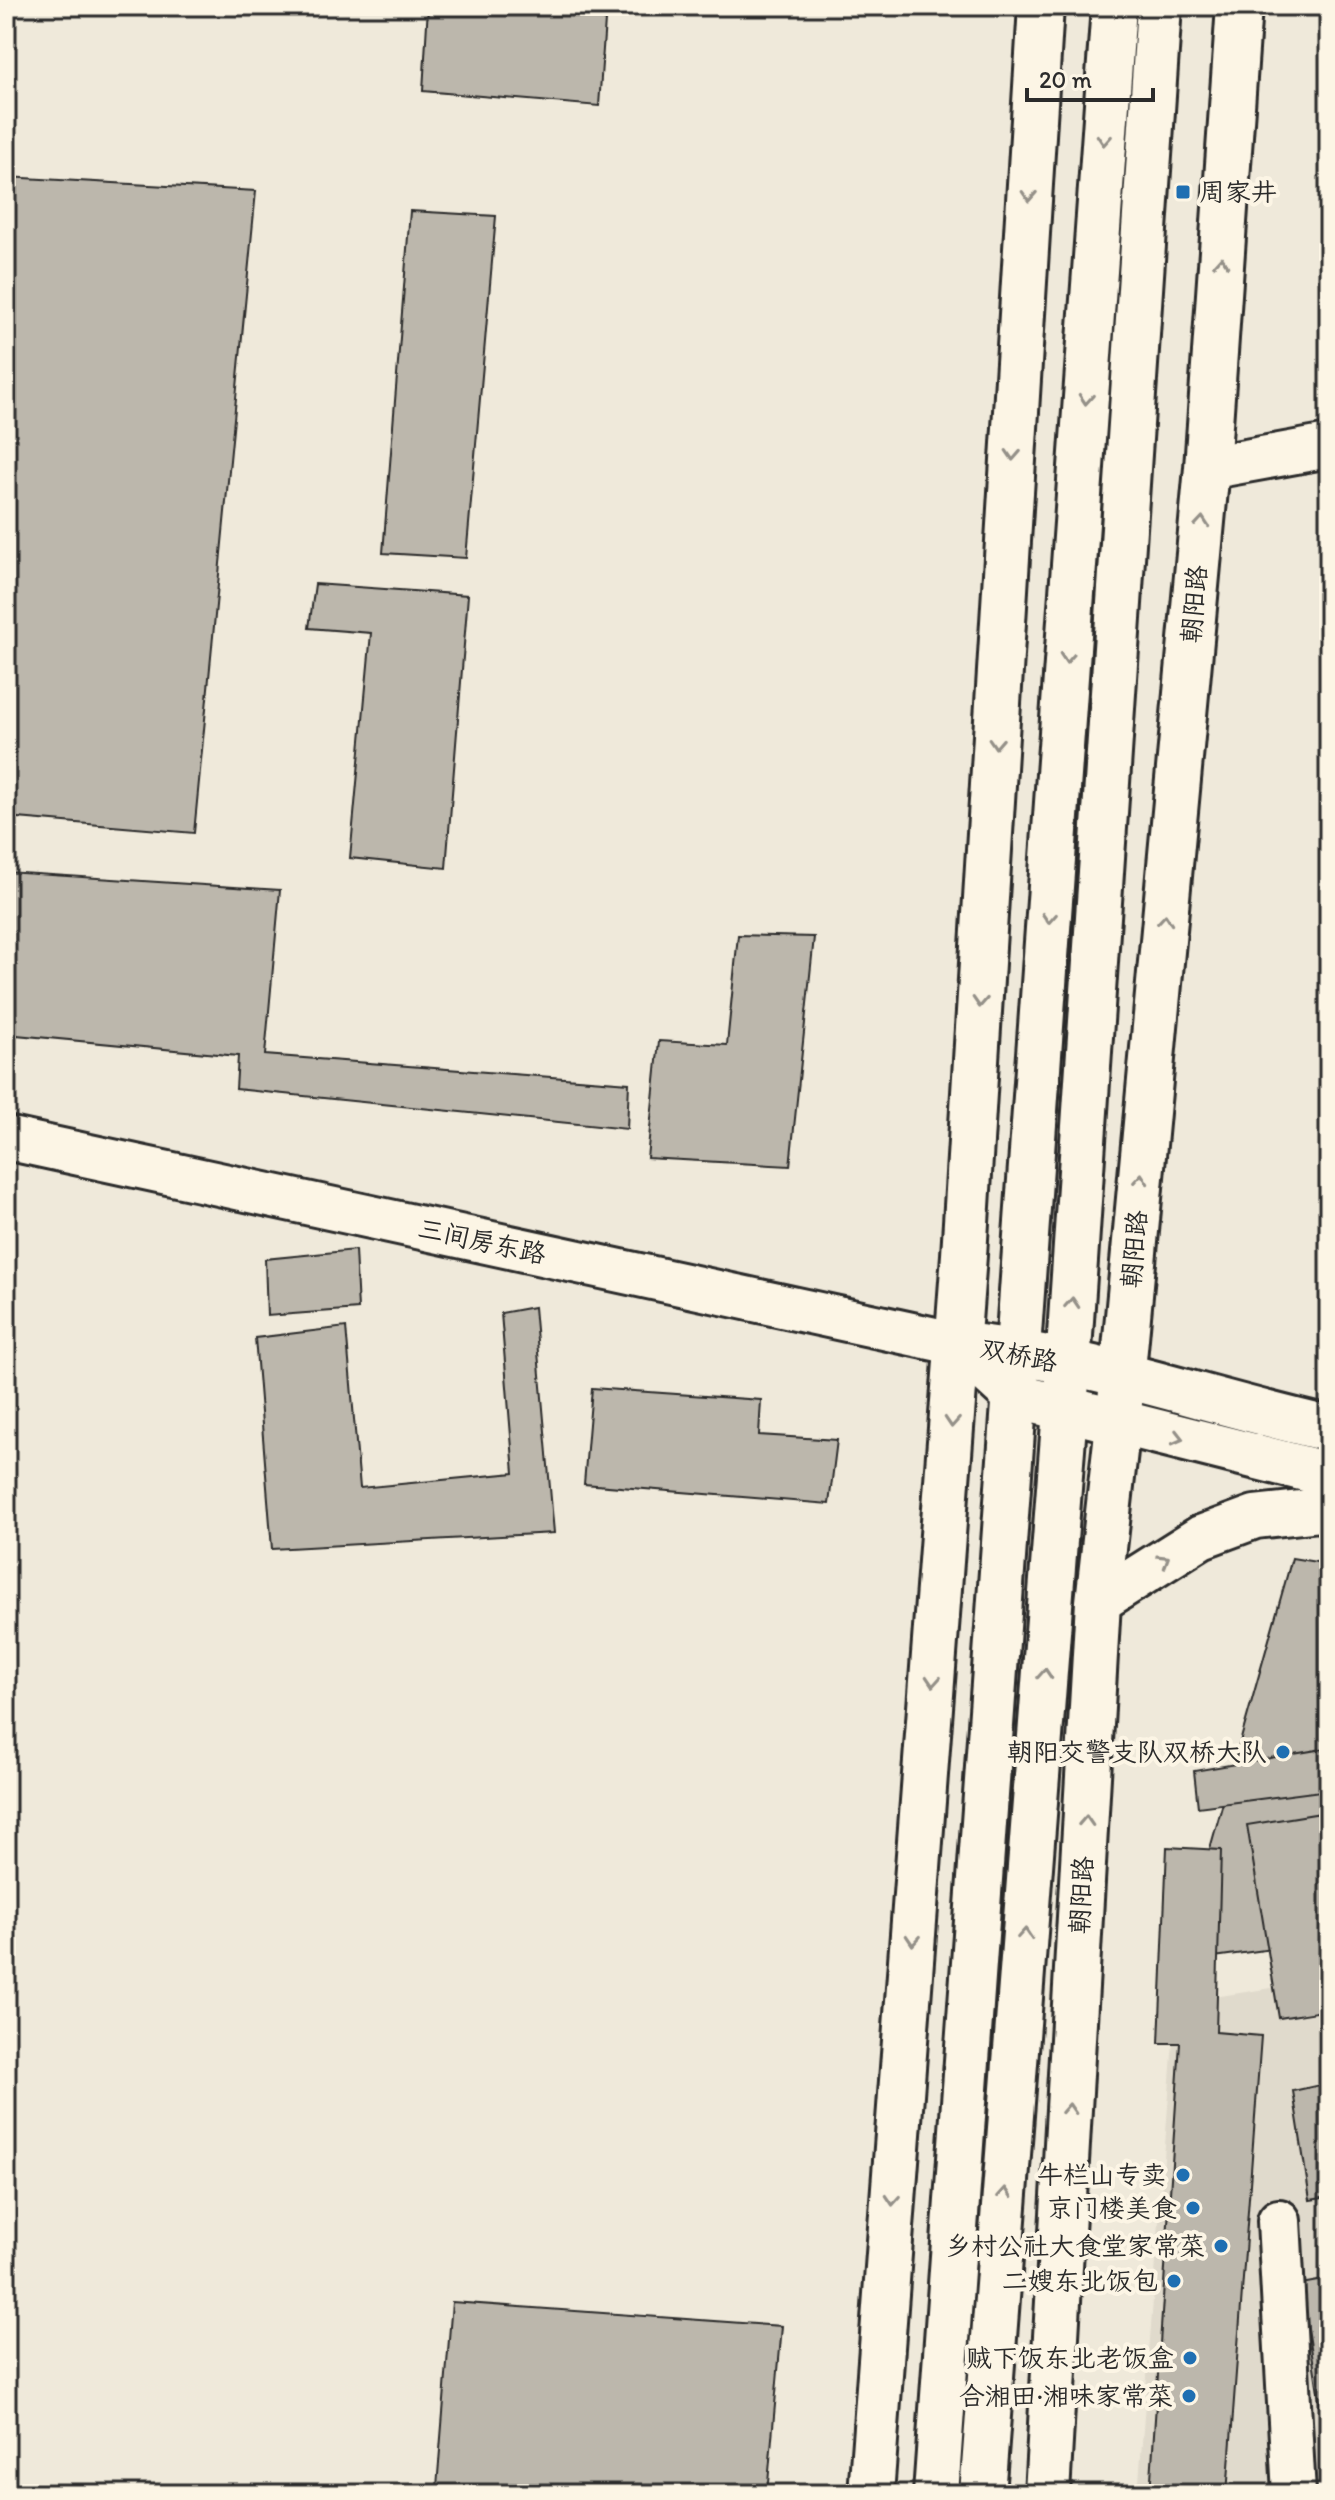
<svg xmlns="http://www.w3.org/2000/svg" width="1335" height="2500" font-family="Itim,'LXGW WenKai TC',sans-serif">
	<rect width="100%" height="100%" fill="#efe9da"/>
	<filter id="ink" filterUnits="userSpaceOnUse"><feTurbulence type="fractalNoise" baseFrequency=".0125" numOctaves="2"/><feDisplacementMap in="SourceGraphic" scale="16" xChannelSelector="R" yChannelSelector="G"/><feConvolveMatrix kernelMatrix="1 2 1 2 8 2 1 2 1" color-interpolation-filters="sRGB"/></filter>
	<g filter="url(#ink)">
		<path fill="#e0dacc" d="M 1329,1979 L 1329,2494 L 1138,2494 L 1176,2003 Z"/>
		<g fill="#bcb7ac" stroke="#2b2b2b" stroke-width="2">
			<path d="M 428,6 L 606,6 L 599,106 L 423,91 Z"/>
			<path d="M 6,177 L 256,191 L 194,833 L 6,817 Z"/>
			<path d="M 410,211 L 496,216 L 466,558 L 383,553 Z"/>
			<path d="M 315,584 L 468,595 L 446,868 L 350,858 L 371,633 L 309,628 Z"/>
			<path d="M 6,872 L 280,890 L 265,1055 L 629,1083 L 627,1129 L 236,1089 L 238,1056 L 6,1034 Z"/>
			<path d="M 738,935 L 814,937 L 790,1166 L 647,1158 L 659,1041 L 727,1045 Z"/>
			<path d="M 355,1250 L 358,1309 L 267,1316 L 265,1259 Z"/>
			<path d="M 534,1307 L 554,1533 L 272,1549 L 255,1338 L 346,1327 L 360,1488 L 514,1473 L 501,1313 Z"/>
			<path d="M 592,1388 L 761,1400 L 759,1435 L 837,1440 L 829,1504 L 584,1484 Z"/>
			<path d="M 1292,1558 L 1329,1564 L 1329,1941 L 1178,1962 Z"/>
			<path d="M 1323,1749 L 1329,1790 L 1198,1807 L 1194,1771 Z"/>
			<path d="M 1321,1813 L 1329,1863 L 1329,2010 L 1279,2018 L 1247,1825 Z"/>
			<path d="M 1167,1847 L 1221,1850 L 1216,2032 L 1261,2036 L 1227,2494 L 1150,2494 L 1180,2043 L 1159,2043 Z"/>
			<path d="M 1329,2083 L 1329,2197 L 1310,2200 L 1293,2091 Z"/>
			<path d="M 1329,2279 L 1329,2461 L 1301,2284 Z"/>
			<path d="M 452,2302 L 782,2326 L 767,2494 L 502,2494 L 437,2487 Z"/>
		</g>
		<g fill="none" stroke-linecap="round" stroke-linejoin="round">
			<g stroke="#2b2b2b" stroke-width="48">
				<g id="street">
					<path d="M 1207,468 L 1329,446"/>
					<path d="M 6,1138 L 958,1344"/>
					<path d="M 1098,1602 L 1201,1537 L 1255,1517 L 1329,1509"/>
					<path d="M 1279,2221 L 1294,2494"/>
				</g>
			</g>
			<g stroke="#2b2b2b" stroke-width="50">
				<g id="secondary">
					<path d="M 958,1344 L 1015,1396 L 1329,1475"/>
					<path d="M 980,1347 C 1099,1362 1213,1403 1329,1429"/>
					<path d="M 871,2494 L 964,1255 L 1041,6"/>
					<path d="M 1047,2494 L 1098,1602 L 1118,1424 L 1207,468 L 1239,6"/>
				</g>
			</g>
			<g stroke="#2b2b2b" stroke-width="50">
				<g id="highway">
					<path d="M 936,2494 L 1114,6"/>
					<path d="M 982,2494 L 1065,1410 L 1159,6"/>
				</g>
			</g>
			<use href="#street" stroke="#fcf5e5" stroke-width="42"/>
			<use href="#secondary" stroke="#fcf5e5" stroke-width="44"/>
			<use href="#highway" stroke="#fcf5e5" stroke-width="44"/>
		</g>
		<defs><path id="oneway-chevron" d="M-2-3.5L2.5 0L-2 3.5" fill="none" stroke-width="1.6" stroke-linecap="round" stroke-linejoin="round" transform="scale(2)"/></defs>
		<g stroke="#949088">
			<use href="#oneway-chevron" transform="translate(1104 140) rotate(94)"/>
			<use href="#oneway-chevron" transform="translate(1029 196) rotate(93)"/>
			<use href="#oneway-chevron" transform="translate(1221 262) rotate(-86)"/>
			<use href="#oneway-chevron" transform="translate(1086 399) rotate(94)"/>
			<use href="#oneway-chevron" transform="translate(1013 455) rotate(93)"/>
			<use href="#oneway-chevron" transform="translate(1202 522) rotate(-85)"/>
			<use href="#oneway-chevron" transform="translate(1067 658) rotate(94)"/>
			<use href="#oneway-chevron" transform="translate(996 743) rotate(93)"/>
			<use href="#oneway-chevron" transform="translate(1049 918) rotate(94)"/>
			<use href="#oneway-chevron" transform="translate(1165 920) rotate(-85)"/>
			<use href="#oneway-chevron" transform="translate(980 1002) rotate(93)"/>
			<use href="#oneway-chevron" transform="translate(1141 1179) rotate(-85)"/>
			<use href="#oneway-chevron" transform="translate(1072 1303) rotate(-86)"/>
			<use href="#oneway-chevron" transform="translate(952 1422) rotate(94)"/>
			<use href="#oneway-chevron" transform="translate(1178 1438) rotate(14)"/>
			<use href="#oneway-chevron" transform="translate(1164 1560) rotate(-32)"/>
			<use href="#oneway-chevron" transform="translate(1045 1674) rotate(-86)"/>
			<use href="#oneway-chevron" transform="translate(933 1681) rotate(94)"/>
			<use href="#oneway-chevron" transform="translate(1086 1821) rotate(-87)"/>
			<use href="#oneway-chevron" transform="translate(1025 1934) rotate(-86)"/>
			<use href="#oneway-chevron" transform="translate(913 1940) rotate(94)"/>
			<use href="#oneway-chevron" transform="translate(1069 2109) rotate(-87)"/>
			<use href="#oneway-chevron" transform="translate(1005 2193) rotate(-86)"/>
			<use href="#oneway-chevron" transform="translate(893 2200) rotate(94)"/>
		</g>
	</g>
	<g fill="#1f6fb2" stroke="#fcf5e5" stroke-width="3">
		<rect x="1175" y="184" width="16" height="16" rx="4"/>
		<circle cx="1283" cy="1752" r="8"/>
		<circle cx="1183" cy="2175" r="8"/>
		<circle cx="1193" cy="2208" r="8"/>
		<circle cx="1221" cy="2246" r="8"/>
		<circle cx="1174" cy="2281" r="8"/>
		<circle cx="1190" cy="2358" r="8"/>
		<circle cx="1189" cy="2396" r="8"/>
	</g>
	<g text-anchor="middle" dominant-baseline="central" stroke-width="8" stroke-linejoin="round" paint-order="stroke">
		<g font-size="26" fill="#2b2b2b" stroke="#fcf5e5" text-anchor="end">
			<text x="1199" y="192" text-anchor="start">周家井</text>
			<text x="1267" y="1752">朝阳交警支队双桥大队</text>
			<text x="1167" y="2175">牛栏山专卖</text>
			<text x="1177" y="2208">京门楼美食</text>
			<text x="1205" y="2246">乡村公社大食堂家常菜</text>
			<text x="1158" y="2281">二嫂东北饭包</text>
			<text x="1174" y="2358">贼下饭东北老饭盒</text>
			<text x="1173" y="2396">合湘田·湘味家常菜</text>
		</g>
		<g font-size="26" fill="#2b2b2b" stroke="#fcf5e5">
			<text transform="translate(1194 604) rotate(-85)">朝阳路</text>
			<text transform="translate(482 1241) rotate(12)">三间房东路</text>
			<text transform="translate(1134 1249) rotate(-85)">朝阳路</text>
			<text transform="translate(1019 1355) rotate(11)">双桥路</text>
			<text transform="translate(1081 1895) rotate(-87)">朝阳路</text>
		</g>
	</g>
	<rect width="1335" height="2500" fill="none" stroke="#fcf5e5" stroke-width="32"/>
	<rect x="16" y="16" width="1303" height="2468" fill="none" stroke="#2b2b2b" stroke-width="3" filter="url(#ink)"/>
	<path d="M1027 88v12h126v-12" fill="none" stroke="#2b2b2b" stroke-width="4"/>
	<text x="1039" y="88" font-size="24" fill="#2b2b2b" stroke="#fcf5e5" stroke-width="6" paint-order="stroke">20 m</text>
</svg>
